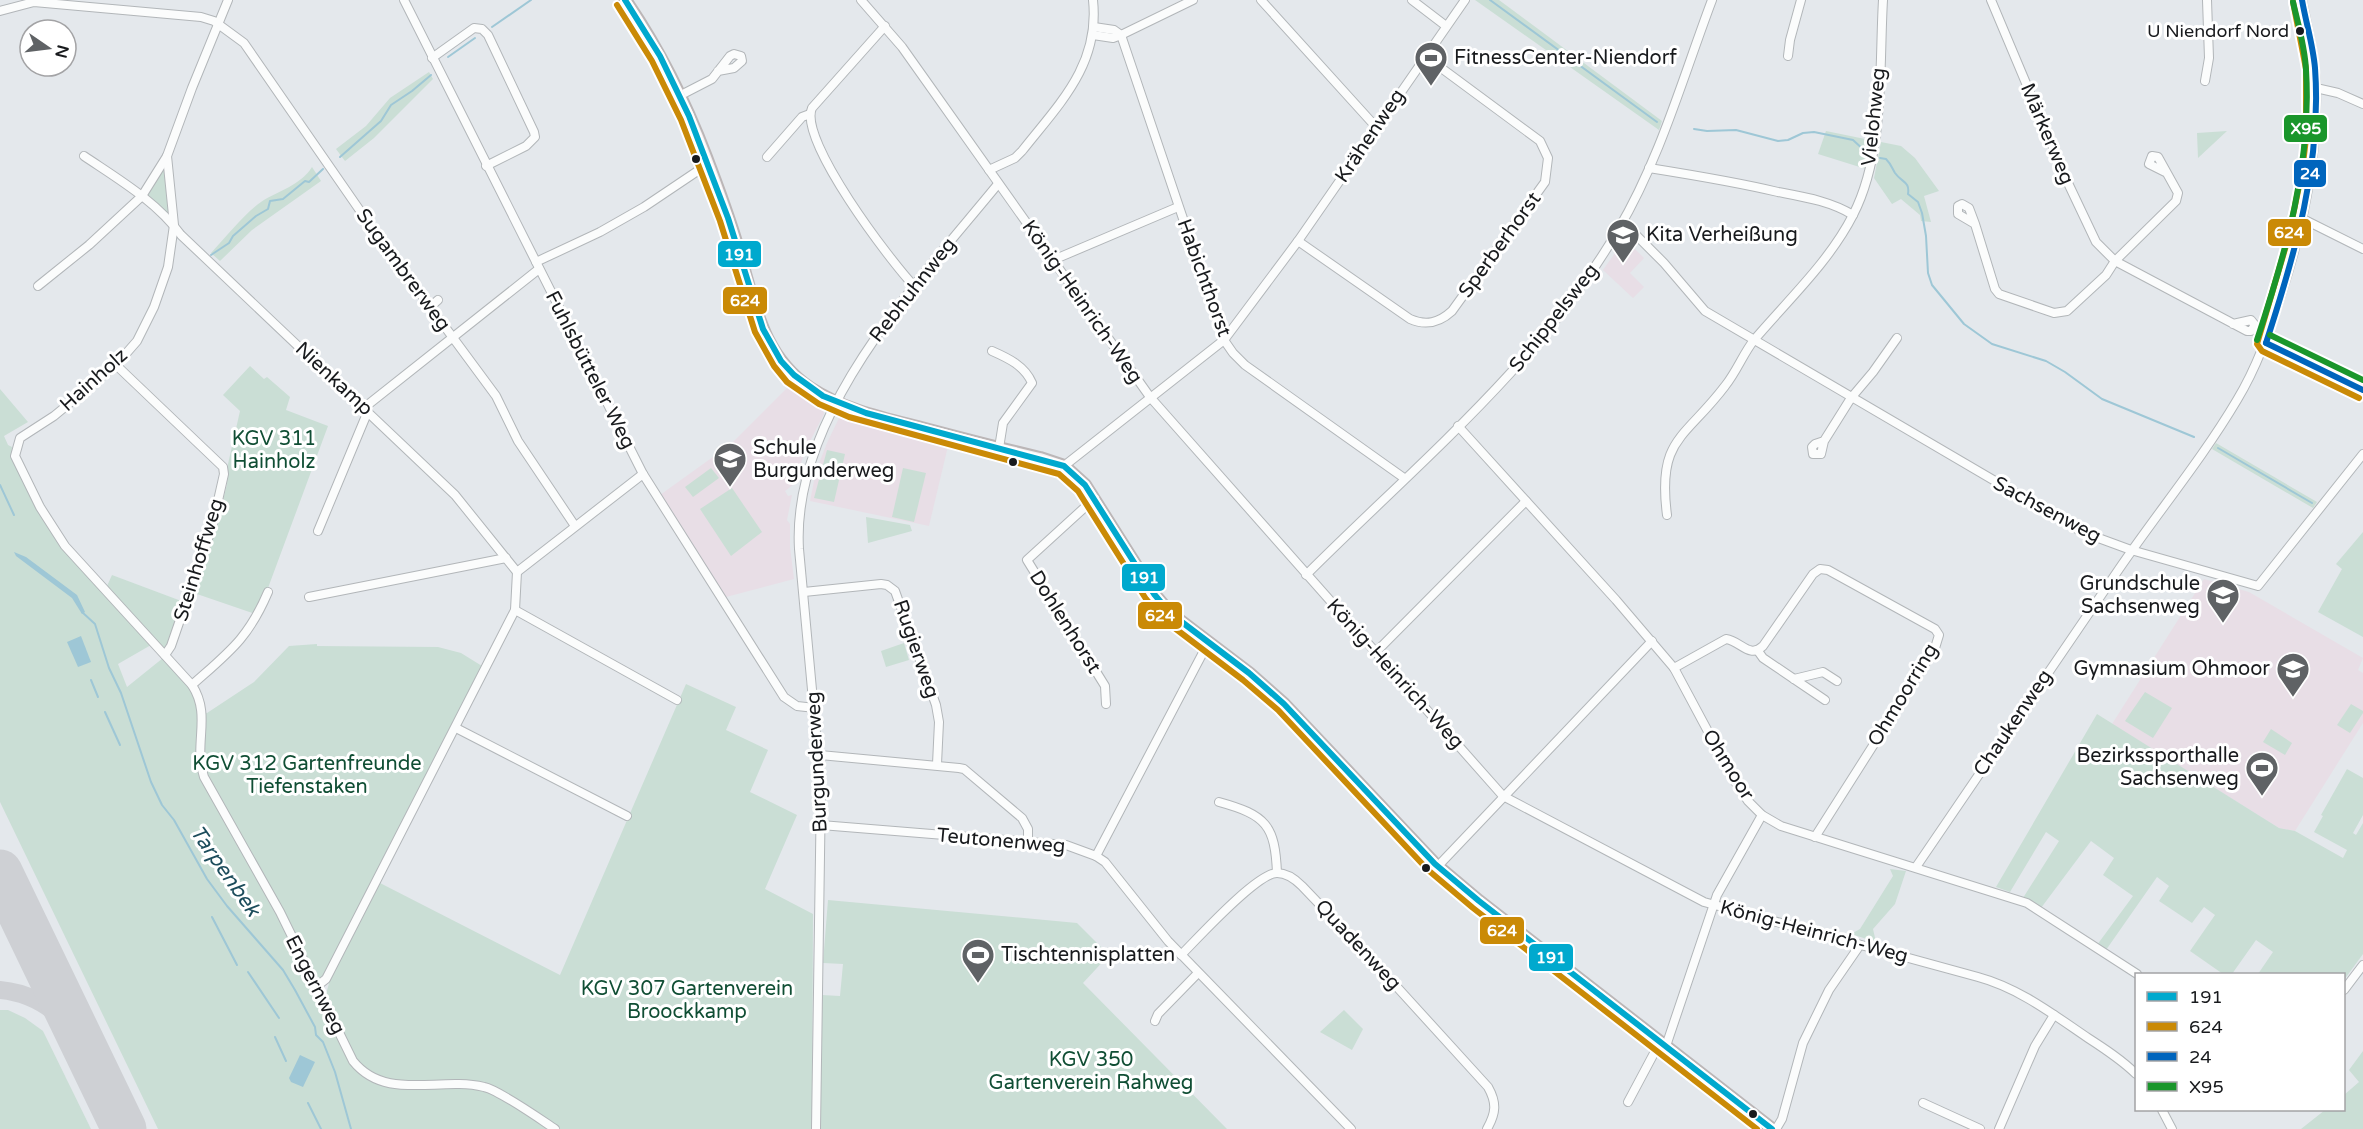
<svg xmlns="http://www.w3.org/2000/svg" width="2363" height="1129" font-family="'Varela Round',sans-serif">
	<rect width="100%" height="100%" fill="#e4e8ec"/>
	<g fill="#e8dee6">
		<path d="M 1625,239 L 1644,258 L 1630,273 L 1644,287 L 1633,298 L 1603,270 Z"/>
		<path d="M 791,384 L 822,404 L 824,414 L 805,451 L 794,484 L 785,491 L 788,496 L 792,495 L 787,520 L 790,524 L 790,547 L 794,579 L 726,597 L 660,495 L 731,444 Z"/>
		<path d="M 847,414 L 949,442 L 929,526 L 810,501 L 816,471 L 827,443 L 839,418 Z"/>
		<path d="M 2204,579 L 2249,592 L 2363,658 L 2358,670 L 2363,673 L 2363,723 L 2295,831 L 2279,828 L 2112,724 Z"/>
	</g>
	<g fill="#caded5">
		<path d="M 1475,0 L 1499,0 L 1662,121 L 1659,130 Z"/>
		<path d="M 429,72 L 433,79 L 374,138 L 345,161 L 336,149 L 366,126 L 390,98 Z"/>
		<path d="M 1826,131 L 1870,140 L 1866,169 L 1818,154 Z"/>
		<path d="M 2227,131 L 2198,158 L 2197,133 Z"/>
		<path d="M 1881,142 L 1901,146 L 1915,158 L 1939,191 L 1924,196 L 1931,222 L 1921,221 L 1920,215 L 1901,199 L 1892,204 L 1874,178 Z"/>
		<path d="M 312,167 L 321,181 L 252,230 L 220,261 L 211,253 C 226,237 244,214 261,202 C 279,190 300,186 312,167 Z"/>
		<path d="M 163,169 L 165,171 L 169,211 L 167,215 L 146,195 Z"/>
		<path d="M 250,366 L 264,379 L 267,377 L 290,397 L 286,410 L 328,426 L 258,615 L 194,593 L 215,532 L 227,484 L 228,464 L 240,411 L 223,395 Z"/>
		<path d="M 0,389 L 28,422 L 4,436 L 8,445 L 12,447 C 11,460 18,470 24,481 C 55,547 102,592 151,645 L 118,664 L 127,687 L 163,658 L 191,687 L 200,712 L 207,713 L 254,682 L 289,646 L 317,644 L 317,646 L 438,647 L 461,653 L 482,666 L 324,978 L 320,978 L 310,971 L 266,892 L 351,1062 L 359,1072 L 376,1083 L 379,1079 L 356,1059 L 326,994 L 330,980 L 380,883 L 560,975 L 686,684 L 736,707 L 726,730 L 768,750 L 750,792 L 797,815 L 765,889 L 813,914 L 812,1129 L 158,1129 L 0,802 Z"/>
		<path d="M 2216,443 L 2317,502 L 2313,508 L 2212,449 Z"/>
		<path d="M 827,450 L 845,454 L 834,502 L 814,498 Z"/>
		<path d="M 711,468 L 719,478 L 693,497 L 685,487 Z"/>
		<path d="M 903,468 L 926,473 L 914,522 L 892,517 Z"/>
		<path d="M 732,488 L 762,532 L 731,556 L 700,509 Z"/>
		<path d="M 866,517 L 910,525 L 912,531 L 868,543 Z"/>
		<path d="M 2363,532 L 2363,637 L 2318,612 L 2342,569 L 2336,564 Z"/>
		<path d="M 112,575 L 184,602 L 168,648 L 161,648 L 107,586 Z"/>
		<path d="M 904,643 L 909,660 L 886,667 L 881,651 Z"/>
		<path d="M 2145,692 L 2172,708 L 2153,738 L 2125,721 Z"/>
		<path d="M 2351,704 L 2363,711 L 2363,713 L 2350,733 L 2337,725 Z"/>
		<path d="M 2097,714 L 2279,828 L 2295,831 L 2343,858 L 2347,850 L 2314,832 L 2323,816 L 2321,815 L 2347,769 L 2363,778 L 2363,815 L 2353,833 L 2356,835 L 2363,823 L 2363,954 L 2344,980 L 2344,974 L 2258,974 L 2273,952 L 2256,940 L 2232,974 L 2223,974 L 2190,951 L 2215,915 L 2204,907 L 2192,923 L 2159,901 L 2169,886 L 2157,877 L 2106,950 L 2097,945 L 2133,896 L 2103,875 L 2114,858 L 2091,841 L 2041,908 L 2023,898 L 2059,841 L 2046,832 L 2010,892 L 1996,887 Z"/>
		<path d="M 2271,729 L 2292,743 L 2285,755 L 2263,742 Z"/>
		<path d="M 1890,869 L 1906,871 L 1895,904 L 1873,929 L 1876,942 L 1851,934 L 1860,929 L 1893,876 Z"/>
		<path d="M 828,900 L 1077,923 L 1109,955 L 1083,983 L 1227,1129 L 820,1129 L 822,995 L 840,996 L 843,964 L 823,963 Z"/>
		<path d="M 0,1010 L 8,1010 L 25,1018 L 43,1031 L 91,1129 L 0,1129 Z"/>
		<path d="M 1344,1010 L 1363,1029 L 1352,1050 L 1320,1032 Z"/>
		<path d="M 2363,1051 L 2363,1129 L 2301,1129 L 2325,1110 L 2344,1110 L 2344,1095 L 2359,1082 L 2349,1070 Z"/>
	</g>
	<g fill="#9ec7d6">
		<path d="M 14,552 L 26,557 L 77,595 L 85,612 L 82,614 L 72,598 L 16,556 Z"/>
		<path d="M 81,636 L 91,662 L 78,667 L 67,642 Z"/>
		<path d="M 300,1055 L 315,1062 L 303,1087 L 291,1082 L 289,1078 Z"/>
	</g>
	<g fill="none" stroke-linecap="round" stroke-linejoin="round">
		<g stroke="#9ec7d6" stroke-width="2">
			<path d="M 1490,0 L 1657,122"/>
			<path d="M 492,27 L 531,0"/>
			<path d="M 448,57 L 475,38"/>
			<path d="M 1694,129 L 1707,131 L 1736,130 L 1778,141 L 1788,140 L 1803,133 L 1814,132 L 1853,140 L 1865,151"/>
			<path d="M 340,157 L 381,121 L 391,105 L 412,91 L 431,75"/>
			<path d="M 1880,158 L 1886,159 C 1891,164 1892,168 1895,173 C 1902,183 1910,181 1908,194 L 1918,202 L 1922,213 L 1926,236 L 1928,273 L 1932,285 L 1964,324 L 1992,344 L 2046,361 L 2065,372 L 2102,399 L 2194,437"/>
			<path d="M 211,255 L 229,243 L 233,236 L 256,216 L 268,209 L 270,201 L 283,199 L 305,181 L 309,182 L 323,169"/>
			<path d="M 2218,448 L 2312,503"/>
			<path d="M 0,485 L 14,515"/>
			<path d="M 82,612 L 95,624 L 109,668 L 121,693 L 151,782 L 162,805 L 174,820 L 207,879 L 227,906 L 283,970 L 295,990 L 315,1027 L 316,1035 L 323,1042 L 335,1072 L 351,1129"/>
			<path d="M 91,680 L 98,697"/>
			<path d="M 105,712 L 120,745"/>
			<path d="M 212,917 L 237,965"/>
			<path d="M 248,972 L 279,1018"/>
			<path d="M 275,1037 L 286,1061"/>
			<path d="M 308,1103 L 321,1129"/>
		</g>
		<path stroke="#ced0d4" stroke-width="18" d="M 0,990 C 34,993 59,1011 79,1037"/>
		<path stroke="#ced0d4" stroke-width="45" d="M 0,872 L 124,1129"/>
		<g stroke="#b2b6b9" stroke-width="10">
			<g id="minor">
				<path d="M 228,0 L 192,88 L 167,156 L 174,225 L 168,267 L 154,307 L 137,341 L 116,365 L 54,416 L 20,438 L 15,456 L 40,507 L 65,546 L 192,685 C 212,716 193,743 204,777 L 280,912 L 353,1061 C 386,1102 439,1076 484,1087 C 499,1090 540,1119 555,1129"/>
				<path d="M 404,0 L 643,474 L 784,697 L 797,706 L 815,708"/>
				<path d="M 861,0 L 902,47 L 1150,397 L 1503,796 L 1704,902 L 1978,977 C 2019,988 2054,1015 2088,1038 C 2105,1049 2122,1060 2136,1074"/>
				<path d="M 1261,0 L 1376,127"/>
				<path d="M 1412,0 L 1446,26"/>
				<path d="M 1991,0 L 2068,183 L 2096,242 L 2115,261 L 2247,331 L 2251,331 L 2255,325 L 2251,320 L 2233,324"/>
				<path d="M 0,11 L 34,2 L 201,17 L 214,21 L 244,43 L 372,228 L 496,396 L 518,441 L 575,526"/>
				<path d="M 885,26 L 812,108 C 798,140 891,262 915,287"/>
				<path d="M 1094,27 L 1114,30 L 1121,35"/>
				<path d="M 1093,35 L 1113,38 L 1121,35 L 1193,0"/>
				<path d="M 1121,35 L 1224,340 L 1233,353 L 1245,365 L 1404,478"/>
				<path d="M 1788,56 L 1790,40 L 1801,0"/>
				<path d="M 432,58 L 474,28 L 482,29 L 488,35 L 534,132 L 535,137 L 526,146 L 486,166"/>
				<path d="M 2205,81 L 2209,58 L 2207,0"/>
				<path d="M 2316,88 L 2338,93 L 2363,104"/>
				<path d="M 679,96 L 712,79 L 730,56 L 734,54 L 741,56 L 742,61 L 734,68 L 718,71"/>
				<path d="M 84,156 C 118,179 156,201 181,235 L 455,495 L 517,572"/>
				<path d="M 767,157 L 802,117 L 810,114"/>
				<path d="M 1649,168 C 1693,175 1736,182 1778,192 C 1804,197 1830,201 1853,215"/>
				<path d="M 989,170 L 1015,158 L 1022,151 C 1059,104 1100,65 1093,0"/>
				<path d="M 2303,219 L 2363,249"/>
				<path d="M 1623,222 L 1664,263 L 1705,311 L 2082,532 L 2131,550 L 2258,586 L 2363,454"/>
				<path d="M 1975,224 L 1969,208 L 1962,204 L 1958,206 L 1958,214 L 1975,224 L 1995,289 L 1999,294 L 2054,313 L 2067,311 L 2106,275 L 2115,261 L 2176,201 L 2178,193 L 2158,157 L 2152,156 L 2149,164 L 2165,172"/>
				<path d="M 1298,241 L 1410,319 C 1426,326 1439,323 1452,311 L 1545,182 L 1548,158 L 1540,141 L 1425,56"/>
				<path d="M 1053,260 L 1178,207"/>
				<path d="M 536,262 L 600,232 L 644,207 L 708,164"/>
				<path d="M 38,286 L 89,245 L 142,196 L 167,156"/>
				<path d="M 429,308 L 438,300"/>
				<path d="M 2266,343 L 2363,390"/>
				<path d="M 992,351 C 1008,358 1025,366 1032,383 L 1003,423 L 999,448"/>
				<path d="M 116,365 L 223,467 L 224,474 L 212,527 L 171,646 L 165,655"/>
				<path d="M 365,407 L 539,269"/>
				<path d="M 1458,426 L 1616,600 L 1674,668 L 1734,780 L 1748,801 L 1762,815 L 1781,826 L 2027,903 L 2137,974"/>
				<path d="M 1824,441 L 1821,454 L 1813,454 L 1812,447 L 1815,444 L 1824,441 L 1851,398 L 1873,372 L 1897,338"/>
				<path d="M 1064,466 L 1224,340 L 1298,241 L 1465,0"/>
				<path d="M 1095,498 L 1027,560 L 1105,686 L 1106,704"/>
				<path d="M 1667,515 C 1657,438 1685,439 1725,386 C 1737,371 1743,354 1754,340 C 1788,300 1829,262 1853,215 C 1885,153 1879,69 1883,0"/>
				<path d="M 318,531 L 368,411"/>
				<path d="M 1306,575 C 1415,466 1540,364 1618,230 C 1660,159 1683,77 1712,0"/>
				<path d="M 804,592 L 881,584 L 887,585 L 895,591 L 936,705 L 939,722 L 937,764"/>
				<path d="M 309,597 L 506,558"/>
				<path d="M 515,610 L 677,700"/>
				<path d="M 1758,651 L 1763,658 L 1825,700"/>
				<path d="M 1376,652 L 1526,501"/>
				<path d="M 1674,668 L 1726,639 C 1741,641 1749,659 1763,646 L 1813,574 L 1820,569 L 1828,570 L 1935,629 L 1939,635 L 1935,648 L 1815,837"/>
				<path d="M 1794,679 L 1823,672 L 1837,681"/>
				<path d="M 192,685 C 229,652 248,639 268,592"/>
				<path d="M 456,728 L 627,816"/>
				<path d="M 820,755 L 959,768 L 964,769 L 1022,818 L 1028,829 L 1028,841"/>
				<path d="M 1219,802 C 1266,815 1275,825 1277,873"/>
				<path d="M 821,825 L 1066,845 L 1096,856 L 1105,862 L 1168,941 L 1351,1129"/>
				<path d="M 1096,856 L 1208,643"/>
				<path d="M 1438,866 L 1652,641"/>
				<path d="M 1916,867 C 1984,768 2051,668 2119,569 C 2158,512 2202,459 2237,400 C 2257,367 2269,332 2281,295 C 2303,228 2318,159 2316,87 C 2315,58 2308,29 2302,0"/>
				<path d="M 1181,955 C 1198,938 1257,873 1277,873 C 1286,873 1296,880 1302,886 L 1366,953 L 1488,1087 C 1497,1103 1496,1113 1487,1129"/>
				<path d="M 317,986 L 326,979 L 515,610 L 517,572 L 643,474"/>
				<path d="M 2344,990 L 2363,965"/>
				<path d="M 1155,1021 L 1158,1014 L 1198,973"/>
				<path d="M 1666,1046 L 1717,895 L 1762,815"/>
				<path d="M 1628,1102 L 1660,1042"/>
				<path d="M 1923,1103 L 1980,1129"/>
				<path d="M 2162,1110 L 2172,1129"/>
				<path d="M 816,1129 L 821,787 L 799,549 C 791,414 918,282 998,184"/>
				<path d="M 1776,1129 L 1782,1119 L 1803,1043 L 1829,990 L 1860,945"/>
				<path d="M 1999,1129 L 2035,1046 L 2054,1015"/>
			</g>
		</g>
		<g stroke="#bbb6b7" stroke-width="14">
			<path id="major" d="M 625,0 C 658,48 685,102 706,157 C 718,189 731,222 740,256 C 755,306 763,357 810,388 C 845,411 886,419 925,429 C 963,439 1001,449 1040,458 L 1064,466 L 1085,485 L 1154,594 L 1170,613 L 1249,673 L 1284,704 L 1435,864 L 1479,901 L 1772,1129"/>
		</g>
		<use href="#minor" stroke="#fbfcfc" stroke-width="8"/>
		<use href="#major" stroke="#f4f0f1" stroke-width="10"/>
		<g stroke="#fff" stroke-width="10">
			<path id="bus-1" d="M 625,0 L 660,56 L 689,116 L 728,218 L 763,329 L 781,361 L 794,375 L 823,396 L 866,413 L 1064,466 L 1085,485 L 1154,594 L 1170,613 L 1249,673 L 1284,704 L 1435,864 L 1479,901 L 1772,1129"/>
		</g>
		<g stroke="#fff" stroke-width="10">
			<g id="bus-2">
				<path d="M 2293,2 L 2306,69 L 2306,139 L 2302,172 L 2288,239 L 2257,344 L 2262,351 L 2359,398"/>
				<path d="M 617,5 L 652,61 L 681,120 L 720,221 L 755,332 L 774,366 L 787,382 L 819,404 L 849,417 L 1059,474 L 1078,491 L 1146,599 L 1164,620 L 1243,680 L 1278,710 L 1428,870 L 1473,908 L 1757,1129"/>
			</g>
		</g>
		<g stroke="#fff" stroke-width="10">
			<g id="bus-3">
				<path d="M 2266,343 C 2295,254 2322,163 2315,68 C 2313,45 2306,23 2302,0"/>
				<path d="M 2266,343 L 2363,390"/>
			</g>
		</g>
		<g stroke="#fff" stroke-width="10">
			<g id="bus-4">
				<path d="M 2270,335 L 2363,380"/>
				<path d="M 2257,340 C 2286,252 2312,163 2306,70 C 2305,47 2298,24 2293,2"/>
			</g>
		</g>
		<use href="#bus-1" stroke="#00a9ce" stroke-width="6"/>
		<use href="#bus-2" stroke="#ca8a06" stroke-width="6"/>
		<use href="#bus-3" stroke="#0065bd" stroke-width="6"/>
		<use href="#bus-4" stroke="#1a962b" stroke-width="6"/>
	</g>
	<defs>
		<g id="stadium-pin" transform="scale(1.725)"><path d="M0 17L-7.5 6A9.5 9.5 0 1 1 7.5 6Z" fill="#5f6265" stroke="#fff"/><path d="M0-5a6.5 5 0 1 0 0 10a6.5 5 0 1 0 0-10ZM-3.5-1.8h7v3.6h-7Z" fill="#fff"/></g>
		<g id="school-pin" transform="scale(1.725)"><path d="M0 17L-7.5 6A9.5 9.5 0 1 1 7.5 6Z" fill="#5f6265" stroke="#fff"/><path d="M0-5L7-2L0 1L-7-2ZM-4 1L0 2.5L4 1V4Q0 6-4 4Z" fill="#fff"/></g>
	</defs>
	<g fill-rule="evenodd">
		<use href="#stadium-pin" x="1431" y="58"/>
		<use href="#school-pin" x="1623" y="235"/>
		<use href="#school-pin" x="730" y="459"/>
		<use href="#school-pin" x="2223" y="595"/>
		<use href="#school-pin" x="2293" y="669"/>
		<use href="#stadium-pin" x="2262" y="768"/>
		<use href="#stadium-pin" x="978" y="955"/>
	</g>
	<g fill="#181a1d" stroke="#fff" stroke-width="2">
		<circle cx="2300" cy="31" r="5"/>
		<circle cx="696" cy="159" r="5"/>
		<circle cx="1013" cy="462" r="5"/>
		<circle cx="1426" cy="868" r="5"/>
		<circle cx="1753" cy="1114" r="5"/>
	</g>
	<g text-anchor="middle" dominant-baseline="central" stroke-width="6" stroke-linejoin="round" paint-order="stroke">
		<g font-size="18" fill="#181a1d" stroke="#fff" text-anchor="end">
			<text x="2289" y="31">U Niendorf Nord</text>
		</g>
		<g font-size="20" fill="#181a1d" stroke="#fff" text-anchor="start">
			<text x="1454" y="58">FitnessCenter-Niendorf</text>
			<text x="1646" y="235">Kita Verheißung</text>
			<text x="753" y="448">Schule<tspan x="753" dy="23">Burgunderweg</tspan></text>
			<text x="2200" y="584" text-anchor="end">Grundschule<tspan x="2200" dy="23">Sachsenweg</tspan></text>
			<text x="2270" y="669" text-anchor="end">Gymnasium Ohmoor</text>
			<text x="2239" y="756" text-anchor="end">Bezirkssporthalle<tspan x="2239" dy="23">Sachsenweg</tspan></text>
			<text x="1001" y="955">Tischtennisplatten</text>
		</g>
		<g font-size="20" fill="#181a1d" stroke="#fff">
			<text transform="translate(1874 117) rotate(-84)">Vielohweg</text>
			<text transform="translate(2047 134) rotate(67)">Märkerweg</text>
			<text transform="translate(1370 136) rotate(-56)">Krähenweg</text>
			<text transform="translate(1500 245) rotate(-54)">Sperberhorst</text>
			<text transform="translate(403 270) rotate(54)">Sugambrerweg</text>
			<text transform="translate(1204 278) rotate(70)">Habichthorst</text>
			<text transform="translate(913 290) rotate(-52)">Rebhuhnweg</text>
			<text transform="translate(1082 302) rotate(55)">König-Heinrich-Weg</text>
			<text transform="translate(1554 318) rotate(-52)">Schippelsweg</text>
			<text transform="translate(590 370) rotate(63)">Fuhlsbütteler Weg</text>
			<text transform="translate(334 379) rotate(43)">Nienkamp</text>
			<text transform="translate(94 380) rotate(-42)">Hainholz</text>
			<text transform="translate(2047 510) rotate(28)">Sachsenweg</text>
			<text transform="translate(199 560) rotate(-73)">Steinhoffweg</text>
			<text transform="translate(1065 622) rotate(58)">Dohlenhorst</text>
			<text transform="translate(916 649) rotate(71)">Rugierweg</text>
			<text transform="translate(1395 674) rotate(48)">König-Heinrich-Weg</text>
			<text transform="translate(1903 695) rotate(-59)">Ohmoorring</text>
			<text transform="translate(2013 723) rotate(-56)">Chaukenweg</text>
			<text transform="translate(817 762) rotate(-93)">Burgunderweg</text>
			<text transform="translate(1728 765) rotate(58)">Ohmoor</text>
			<text transform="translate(1001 841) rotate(5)">Teutonenweg</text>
			<text transform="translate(1814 932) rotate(15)">König-Heinrich-Weg</text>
			<text transform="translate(1358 945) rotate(47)">Quadenweg</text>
			<text transform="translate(315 985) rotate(63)">Engernweg</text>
		</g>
		<g font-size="20" fill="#104e34" stroke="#fff">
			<text x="274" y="439">KGV 311<tspan x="274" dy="23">Hainholz</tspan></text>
			<text x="307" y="764">KGV 312 Gartenfreunde<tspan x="307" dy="23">Tiefenstaken</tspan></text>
			<text x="687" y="989">KGV 307 Gartenverein<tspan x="687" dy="23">Broockkamp</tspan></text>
			<text x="1091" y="1060">KGV 350<tspan x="1091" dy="23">Gartenverein Rahweg</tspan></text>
		</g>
		<g font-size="21" font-style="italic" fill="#1d4d5c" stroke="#fff">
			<text transform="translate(225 871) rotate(55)">Tarpenbek</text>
		</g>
	</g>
	<g stroke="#fff" stroke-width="2">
		<rect x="2283" y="114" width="45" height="29" rx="6" fill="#1a962b"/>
		<rect x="2293" y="159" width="34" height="29" rx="6" fill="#0065bd"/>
		<rect x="2267" y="218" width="45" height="29" rx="6" fill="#ca8a06"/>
		<rect x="717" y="240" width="45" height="28" rx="6" fill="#00a9ce"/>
		<rect x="722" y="286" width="46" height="29" rx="6" fill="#ca8a06"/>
		<rect x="1121" y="563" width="45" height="29" rx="6" fill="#00a9ce"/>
		<rect x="1137" y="601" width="46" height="29" rx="6" fill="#ca8a06"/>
		<rect x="1479" y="916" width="46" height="29" rx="6" fill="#ca8a06"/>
		<rect x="1528" y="943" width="46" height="29" rx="6" fill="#00a9ce"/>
	</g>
	<g font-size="16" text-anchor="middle" font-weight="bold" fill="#fff">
		<text x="2306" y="134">X95</text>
		<text x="2310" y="179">24</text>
		<text x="2289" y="238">624</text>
		<text x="739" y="260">191</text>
		<text x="745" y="306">624</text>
		<text x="1144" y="583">191</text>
		<text x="1160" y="621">624</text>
		<text x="1502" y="936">624</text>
		<text x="1551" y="963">191</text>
	</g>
	<rect x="2135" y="973" width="210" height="138" fill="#ffffff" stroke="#a3a3a5" stroke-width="1.5"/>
	<rect x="2147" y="992" width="30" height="9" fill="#00a9ce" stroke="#a3a3a5" stroke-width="1.5"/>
	<text x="2189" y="1003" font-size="18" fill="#181a1d">191</text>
	<rect x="2147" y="1022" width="30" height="9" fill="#ca8a06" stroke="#a3a3a5" stroke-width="1.5"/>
	<text x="2189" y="1033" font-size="18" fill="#181a1d">624</text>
	<rect x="2147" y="1052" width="30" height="9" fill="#0065bd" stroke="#a3a3a5" stroke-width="1.5"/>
	<text x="2189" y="1063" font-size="18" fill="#181a1d">24</text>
	<rect x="2147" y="1082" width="30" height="9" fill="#1a962b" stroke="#a3a3a5" stroke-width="1.5"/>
	<text x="2189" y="1093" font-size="18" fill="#181a1d">X95</text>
	<g transform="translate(48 48) rotate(104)"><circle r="28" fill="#ffffff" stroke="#a3a3a5" stroke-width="1.5"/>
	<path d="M0-4.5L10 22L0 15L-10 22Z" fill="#5f6265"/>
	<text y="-9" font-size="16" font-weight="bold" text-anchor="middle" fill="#181a1d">N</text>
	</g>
</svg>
